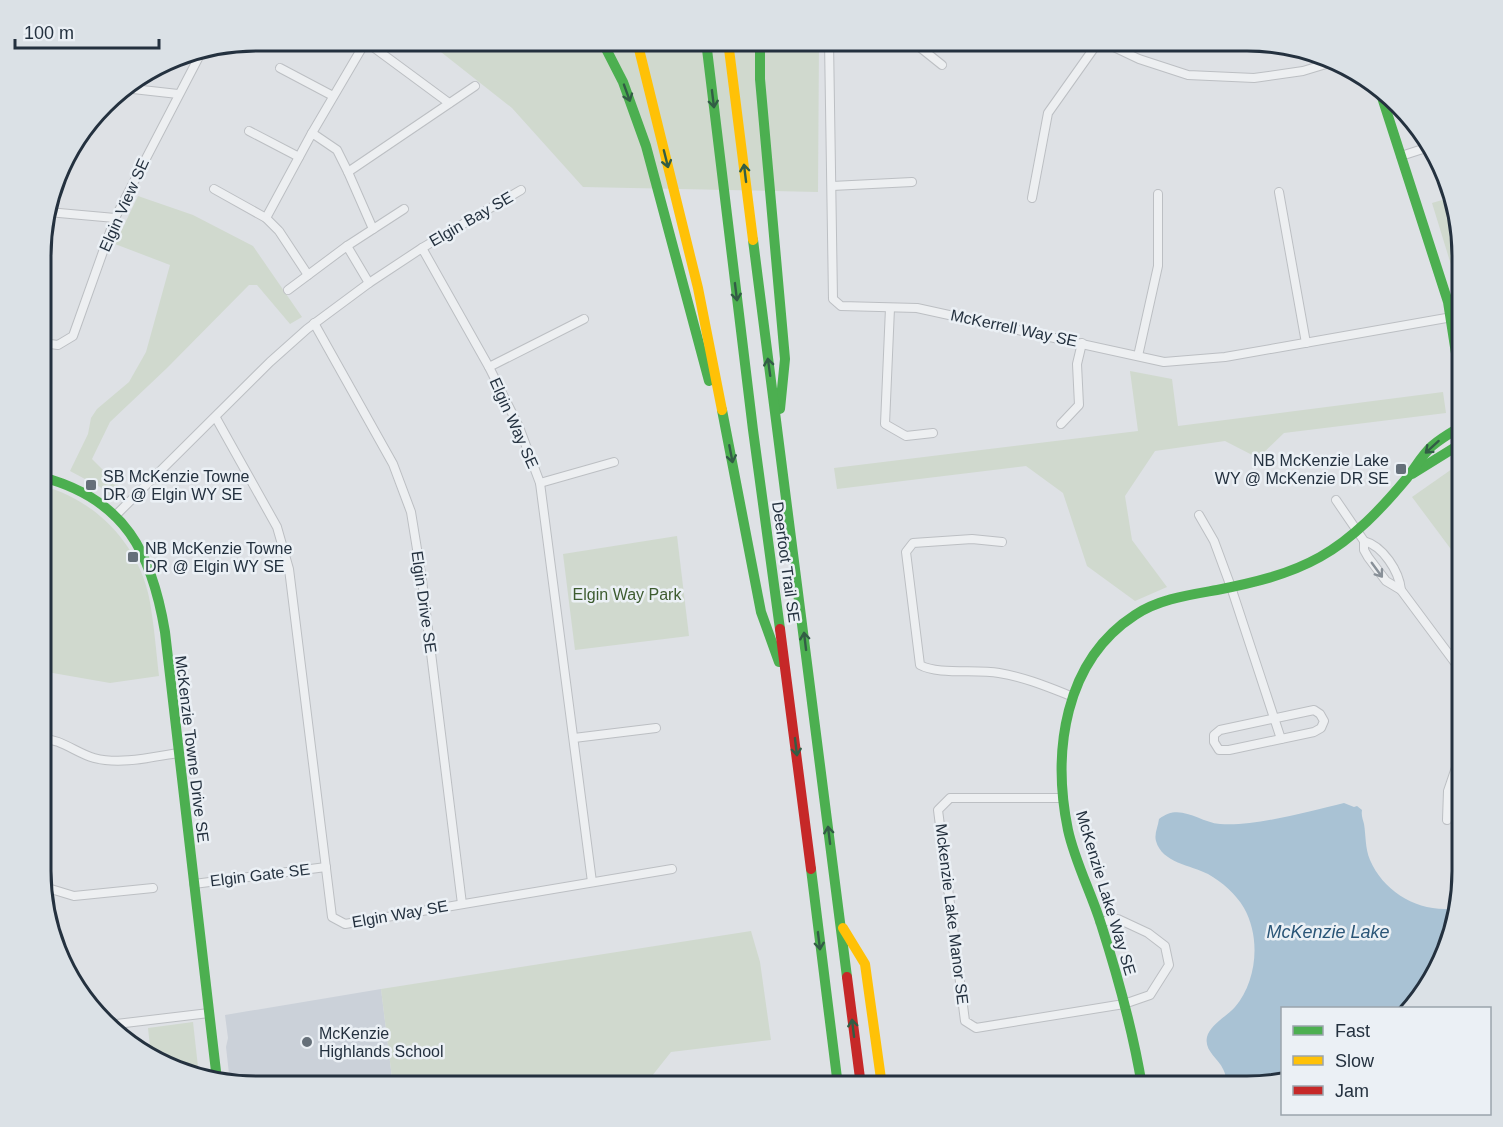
<svg xmlns="http://www.w3.org/2000/svg" width="1503" height="1127" font-family="Helvetica,sans-serif">
	<rect width="100%" height="100%" fill="#dee1e5"/>
	<path fill="#cbd1d9" d="M 381,989 L 393,1086 L 242,1086 L 230,1083 L 226,1047 L 228,1038 L 225,1015 Z"/>
	<g fill="#d0d9ce">
		<path d="M 427,41 L 819,41 L 818,192 L 583,187 L 512,108 Z"/>
		<path d="M 138,196 L 193,215 L 253,246 L 302,317 L 290,324 L 257,285 L 249,285 L 167,368 L 110,422 L 92,459 L 123,490 L 113,500 L 100,487 L 70,471 L 88,434 L 91,418 L 97,409 L 129,382 L 146,352 L 170,265 L 115,244 Z"/>
		<path d="M 1449,198 L 1462,256 L 1462,308 L 1460,294 L 1432,203 Z"/>
		<path d="M 1130,371 L 1172,379 L 1178,426 L 1443,392 L 1446,413 L 1284,433 L 1258,458 L 1225,441 L 1155,451 L 1125,496 L 1132,540 L 1167,587 L 1135,601 L 1087,566 L 1063,493 L 1026,466 L 837,489 L 834,468 L 1138,431 Z"/>
		<path d="M 1462,462 L 1462,564 L 1412,497 Z"/>
		<path d="M 42,486 C 95,499 138,544 149,597 C 154,623 156,650 159,676 L 110,683 L 47,672 L 41,673 Z"/>
		<path d="M 677,536 L 689,636 L 575,650 L 563,554 Z"/>
		<path d="M 751,931 L 760,962 L 771,1040 L 671,1052 L 644,1086 L 393,1086 L 381,989 Z"/>
		<path d="M 193,1022 L 199,1076 L 174,1070 L 151,1056 L 148,1028 Z"/>
	</g>
	<path fill="#a9c2d4" d="M 1344,803 L 1354,807 L 1357,806 L 1362,810 C 1361,816 1363,819 1364,824 C 1366,836 1365,848 1370,860 C 1384,893 1421,914 1457,908 L 1446,954 L 1412,1008 L 1282,1008 L 1282,1078 L 1247,1086 L 1227,1086 C 1226,1080 1226,1074 1223,1069 C 1218,1058 1204,1051 1207,1037 C 1210,1025 1227,1016 1235,1007 C 1257,981 1261,938 1244,908 C 1236,894 1222,882 1208,874 C 1191,865 1162,863 1156,841 C 1154,834 1158,827 1159,819 C 1180,802 1198,822 1220,824 C 1254,827 1310,811 1344,803 Z"/>
	<g fill="none" stroke-linecap="round" stroke-linejoin="round">
		<g stroke="#bcbfc3" stroke-width="10">
			<g id="street">
				<path d="M 365,41 L 449,103"/>
				<path d="M 829,41 L 833,299 L 841,306 L 917,308 L 1164,362 L 1225,357 L 1452,317"/>
				<path d="M 912,41 L 942,65"/>
				<path d="M 1101,41 L 1139,59 L 1188,75 L 1254,78 L 1303,71 L 1336,61"/>
				<path d="M 280,68 L 333,96"/>
				<path d="M 124,88 L 178,94"/>
				<path d="M 249,131 L 299,157"/>
				<path d="M 312,133 L 366,41"/>
				<path d="M 1401,156 L 1429,147"/>
				<path d="M 832,186 L 912,182"/>
				<path d="M 214,189 L 266,218"/>
				<path d="M 1279,192 L 1306,343"/>
				<path d="M 1032,198 L 1048,113 L 1099,41"/>
				<path d="M 48,212 L 115,218"/>
				<path d="M 373,229 L 348,172 L 475,86"/>
				<path d="M 347,246 L 404,209"/>
				<path d="M 422,248 L 521,190"/>
				<path d="M 308,275 L 279,231 L 266,218 L 312,133 L 337,150 L 348,172"/>
				<path d="M 288,290 L 347,246 L 369,283"/>
				<path d="M 890,308 L 885,424 L 906,436 L 933,433"/>
				<path d="M 314,323 L 393,464 L 411,512 L 422,580 L 462,904"/>
				<path d="M 42,343 L 58,345 L 73,336 L 115,218 L 203,49"/>
				<path d="M 1138,356 L 1158,266 L 1158,194"/>
				<path d="M 489,367 L 584,319"/>
				<path d="M 216,418 L 277,527 L 289,569 L 332,917 L 345,924 L 672,869"/>
				<path d="M 1061,424 L 1079,405 L 1077,364 L 1082,343"/>
				<path d="M 540,483 L 614,462"/>
				<path d="M 1336,500 L 1364,541 L 1364,550 L 1368,557 L 1386,581 L 1401,590"/>
				<path d="M 1199,515 L 1214,541 L 1231,587 L 1281,739"/>
				<path d="M 115,516 L 270,362 L 307,329 L 369,283 L 422,248 L 489,367 L 519,427 L 540,483 L 592,882"/>
				<path d="M 1364,541 C 1383,546 1399,571 1401,590 L 1462,672"/>
				<path d="M 1002,542 L 972,539 L 913,543 L 906,552 L 920,665 C 938,675 976,669 999,673 C 1024,677 1048,687 1071,696"/>
				<path d="M 1314,710 L 1320,714 L 1324,721 L 1321,728 L 1314,732 L 1229,750 L 1219,750 L 1214,742 L 1214,735 L 1220,730 Z"/>
				<path d="M 574,738 L 656,728"/>
				<path d="M 41,739 C 60,738 76,753 94,758 C 121,765 152,757 178,753"/>
				<path d="M 1063,798 L 950,798 L 938,810 L 965,1021 L 976,1028 L 1124,1004 L 1150,995 L 1169,965 L 1165,946 L 1148,933 L 1118,919 L 1100,922"/>
				<path d="M 1447,820 L 1448,791 L 1462,750"/>
				<path d="M 194,884 L 326,867"/>
				<path d="M 41,886 L 74,896 L 153,888"/>
				<path d="M 108,1025 L 209,1013"/>
			</g>
		</g>
		<use href="#street" stroke="#edeff1" stroke-width="8"/>
		<g stroke="#4caf50" stroke-width="10">
			<path d="M 602,41 L 623,82 L 646,146 L 709,381"/>
			<path d="M 706,41 L 753,430 L 780,629"/>
			<path d="M 760,41 L 760,79 L 785,359 L 780,409"/>
			<path d="M 1379,88 L 1448,302 L 1462,392"/>
			<path d="M 753,240 L 847,977"/>
			<path d="M 722,410 L 761,612 L 779,662"/>
			<path d="M 1412,474 L 1462,443"/>
			<path d="M 42,477 C 125,499 152,553 165,632 L 217,1080"/>
			<path d="M 811,869 L 838,1086"/>
			<path d="M 1142,1086 C 1133,1031 1118,977 1101,924 C 1091,892 1075,862 1068,830 C 1052,752 1064,661 1135,615 C 1159,599 1189,595 1217,590 C 1252,583 1288,575 1320,557 C 1354,538 1382,508 1407,478 C 1415,468 1422,455 1432,446 C 1441,438 1452,432 1462,426"/>
		</g>
		<g stroke="#ffc107" stroke-width="10">
			<path d="M 637,41 L 698,288 L 722,410"/>
			<path d="M 728,41 L 753,240"/>
			<path d="M 843,928 L 865,964 L 882,1086"/>
		</g>
		<g stroke="#c62828" stroke-width="10">
			<path d="M 780,629 L 811,869"/>
			<path d="M 847,977 L 861,1086"/>
		</g>
	</g>
	<defs><path id="oneway-shaft" d="M-6 0H5M1.5-3L5.5 0L1.5 3" fill="none" stroke-width="1.6" stroke-linecap="round" stroke-linejoin="round" transform="scale(1.5)"/></defs>
	<g stroke="#325d45">
		<use href="#oneway-shaft" transform="translate(627 93) rotate(70)"/>
		<use href="#oneway-shaft" transform="translate(713 99) rotate(83)"/>
		<use href="#oneway-shaft" transform="translate(666 159) rotate(76)"/>
		<use href="#oneway-shaft" transform="translate(745 173) rotate(-97)"/>
		<use href="#oneway-shaft" transform="translate(736 292) rotate(83)"/>
		<use href="#oneway-shaft" transform="translate(769 367) rotate(-98)"/>
		<use href="#oneway-shaft" transform="translate(1432 447) rotate(138)"/>
		<use href="#oneway-shaft" transform="translate(731 454) rotate(79)"/>
		<use href="#oneway-shaft" transform="translate(805 641) rotate(-97)"/>
		<use href="#oneway-shaft" transform="translate(796 747) rotate(83)"/>
		<use href="#oneway-shaft" transform="translate(829 835) rotate(-97)"/>
		<use href="#oneway-shaft" transform="translate(819 941) rotate(83)"/>
		<use href="#oneway-shaft" transform="translate(853 1028) rotate(-97)"/>
	</g>
	<use stroke="#889098" href="#oneway-shaft" transform="translate(1377 570) rotate(54)"/>
	<g fill="#656f79" stroke="#ebf0f5" stroke-width="2">
		<rect x="1395" y="463" width="12" height="12" rx="3"/>
		<rect x="85" y="479" width="12" height="12" rx="3"/>
		<rect x="127" y="551" width="12" height="12" rx="3"/>
		<circle cx="307" cy="1042" r="6"/>
	</g>
	<g text-anchor="middle" dominant-baseline="central" stroke-width="5" stroke-linejoin="round" paint-order="stroke">
		<g font-size="16" fill="#24313f" stroke="#ebf0f5">
			<text transform="translate(124 205) rotate(-66)">Elgin View SE</text>
			<text transform="translate(471 219) rotate(-30)">Elgin Bay SE</text>
			<text transform="translate(1014 328) rotate(12)">McKerrell Way SE</text>
			<text transform="translate(514 423) rotate(66)">Elgin Way SE</text>
			<text transform="translate(786 562) rotate(82)">Deerfoot Trail SE</text>
			<text transform="translate(424 602) rotate(82)">Elgin Drive SE</text>
			<text transform="translate(192 749) rotate(83)">McKenzie Towne Drive SE</text>
			<text transform="translate(260 875) rotate(-7)">Elgin Gate SE</text>
			<text transform="translate(1106 893) rotate(73)">McKenzie Lake Way SE</text>
			<text transform="translate(400 914) rotate(-10)">Elgin Way SE</text>
			<text transform="translate(952 914) rotate(83)">Mckenzie Lake Manor SE</text>
		</g>
		<g font-size="16" fill="#24313f" stroke="#ebf0f5" text-anchor="start">
			<text x="1389" y="460" text-anchor="end">NB McKenzie Lake<tspan x="1389" dy="18">WY @ McKenzie DR SE</tspan></text>
			<text x="103" y="476">SB McKenzie Towne<tspan x="103" dy="18">DR @ Elgin WY SE</tspan></text>
			<text x="145" y="548">NB McKenzie Towne<tspan x="145" dy="18">DR @ Elgin WY SE</tspan></text>
			<text x="319" y="1033">McKenzie<tspan x="319" dy="18">Highlands School</tspan></text>
		</g>
		<g font-size="16" fill="#3d5c30" stroke="#ebf0f5">
			<text x="627" y="594">Elgin Way Park</text>
		</g>
		<g font-size="18" font-style="italic" fill="#2a5577" stroke="#ebf0f5">
			<text x="1328" y="932">McKenzie Lake</text>
		</g>
	</g>
	<path d="M0 0H1503V1127H0ZM256 51H1247A205 205 0 0 1 1452 256V871A205 205 0 0 1 1247 1076H256A205 205 0 0 1 51 871V256A205 205 0 0 1 256 51Z" fill="#dbe1e6" fill-rule="evenodd"/>
	<path fill="none" stroke="#24313f" stroke-width="3" d="M256 51H1247A205 205 0 0 1 1452 256V871A205 205 0 0 1 1247 1076H256A205 205 0 0 1 51 871V256A205 205 0 0 1 256 51Z"/>
	<rect x="1281" y="1007" width="210" height="108" fill="#ebf0f5" stroke="#9ba4ac" stroke-width="1.5"/>
	<rect x="1293" y="1026" width="30" height="9" fill="#4caf50" stroke="#9ba4ac" stroke-width="1.5"/>
	<text x="1335" y="1037" font-size="18" fill="#24313f">Fast</text>
	<rect x="1293" y="1056" width="30" height="9" fill="#ffc107" stroke="#9ba4ac" stroke-width="1.5"/>
	<text x="1335" y="1067" font-size="18" fill="#24313f">Slow</text>
	<rect x="1293" y="1086" width="30" height="9" fill="#c62828" stroke="#9ba4ac" stroke-width="1.5"/>
	<text x="1335" y="1097" font-size="18" fill="#24313f">Jam</text>
	<path d="M15 39v9h144v-9" fill="none" stroke="#24313f" stroke-width="3"/>
	<text x="24" y="39" font-size="18" fill="#24313f" stroke="#ebf0f5" stroke-width="4.5" paint-order="stroke">100 m</text>
</svg>
